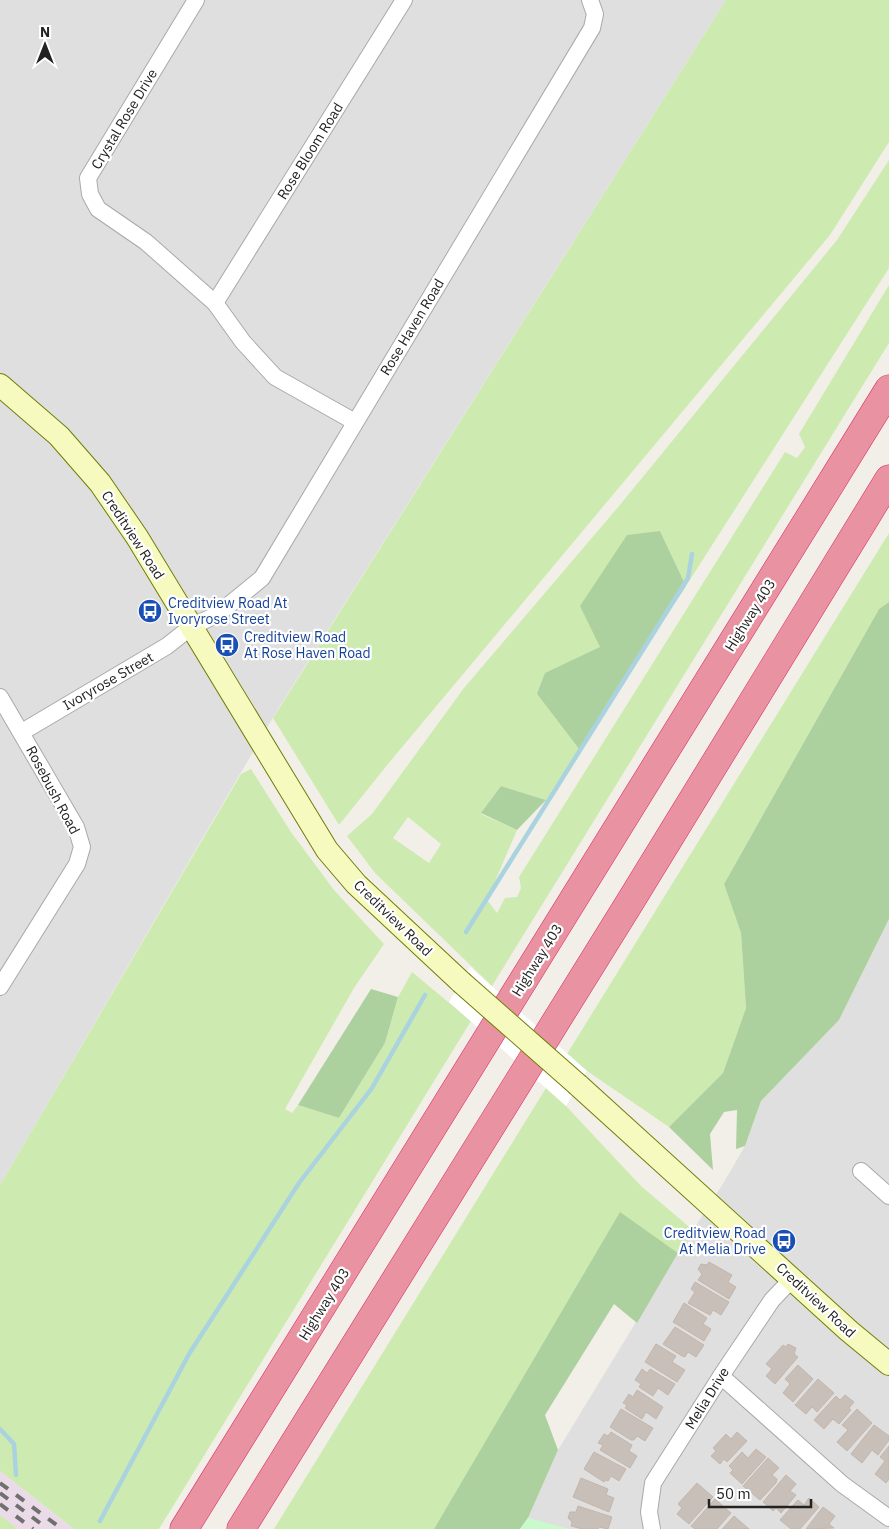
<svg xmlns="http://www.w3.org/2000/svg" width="889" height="1529" font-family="'IBM Plex Sans',sans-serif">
	<rect width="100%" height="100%" fill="#f2efe9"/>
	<g fill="#e0dfdf">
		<path d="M 0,0 L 726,0 L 278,709 L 0,1185 Z"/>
		<path d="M 889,919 L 889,1529 L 542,1529 L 528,1518 L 558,1450 L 678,1253 L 724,1182 L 745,1146 L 761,1101 L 839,1020 Z"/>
	</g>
	<path fill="#ebdbe8" d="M 0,1471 L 74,1529 L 18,1529 L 0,1515 Z"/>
	<g fill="#cdebb0" fill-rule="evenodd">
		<path d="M 726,0 L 889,0 L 889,142 L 830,235 L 388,764 L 339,825 L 273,718 Z"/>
		<path d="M 889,160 L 889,268 L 686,586 L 660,531 L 600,647 L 537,694 L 579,749 L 546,800 L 501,786 L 481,814 L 517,830 L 487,900 L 497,913 L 505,898 L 517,897 L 521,888 L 519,877 L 785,452 L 797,458 L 805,447 L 799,434 L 889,285 L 889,343 L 492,986 L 375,873 L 347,836 L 372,814 L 464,688 L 619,506 L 837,240 ZM 408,817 L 441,844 L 429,863 L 393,838 Z"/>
		<path d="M 889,533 L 889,602 L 879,609 L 724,884 L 741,933 L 746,1008 L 723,1073 L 669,1127 L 587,1071 L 567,1054 Z"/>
		<path d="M 251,769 L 291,832 L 334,890 L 384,944 L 354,988 L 285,1109 L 292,1113 L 298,1105 L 339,1118 L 385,1043 L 398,997 L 412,972 L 471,1021 L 159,1529 L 74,1529 L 0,1471 L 0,1185 L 241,774 Z"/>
		<path d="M 546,1088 L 566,1106 L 641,1186 L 694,1231 L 678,1253 L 620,1213 L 434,1529 L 274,1529 Z"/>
		<path d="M 0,1515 L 18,1529 L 0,1529 Z"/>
	</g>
	<g fill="#add19e">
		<path d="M 660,531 L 686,586 L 579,749 L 537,694 L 545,673 L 600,647 L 580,606 L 627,535 Z"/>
		<path d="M 889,602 L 889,919 L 839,1020 L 761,1101 L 745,1146 L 736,1149 L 737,1110 L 724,1112 L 710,1134 L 713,1170 L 669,1127 L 723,1073 L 746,1008 L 741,933 L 724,884 L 879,609 Z"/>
		<path d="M 501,786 L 546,800 L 517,830 L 481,813 Z"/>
		<path d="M 371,989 L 398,997 L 385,1043 L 339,1118 L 298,1105 Z"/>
		<path d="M 620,1212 L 678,1253 L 637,1323 L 614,1304 L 545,1415 L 558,1450 L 528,1518 L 520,1529 L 434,1529 Z"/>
	</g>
	<path fill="#c8facc" d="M 528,1518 L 569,1529 L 520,1529 Z"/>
	<path fill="#fff" d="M 470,967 L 587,1071 L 566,1106 L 449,1002 Z"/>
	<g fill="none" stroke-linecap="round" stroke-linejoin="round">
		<g stroke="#aad3df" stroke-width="4.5">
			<path d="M 466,932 L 688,578 L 692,554"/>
			<path d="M 0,1429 L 14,1444 L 16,1475"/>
			<path d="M 100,1521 L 189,1354 L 299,1183 L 372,1088 L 425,995"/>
		</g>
	</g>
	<g fill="#c7bfb8" stroke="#c4b6ab">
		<path d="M 709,1262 L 732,1275 L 728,1282 L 736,1287 L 729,1299 L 698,1280 L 702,1274 L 698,1269 L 701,1264 L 707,1265 Z"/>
		<path d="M 695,1282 L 729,1302 L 721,1315 L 713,1310 L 710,1315 L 688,1303 L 695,1292 L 691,1289 Z"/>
		<path d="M 684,1303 L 707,1318 L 703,1324 L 711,1329 L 704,1341 L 673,1322 Z"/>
		<path d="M 675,1327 L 704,1345 L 696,1357 L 688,1352 L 685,1357 L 682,1356 L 663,1344 Z"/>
		<path d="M 656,1344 L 676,1356 L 672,1362 L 685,1370 L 677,1382 L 645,1362 Z"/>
		<path d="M 788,1344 L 796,1348 L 794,1354 L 798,1357 L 775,1384 L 766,1376 L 772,1369 L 766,1364 L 783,1345 L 786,1347 Z"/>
		<path d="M 798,1365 L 813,1379 L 793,1402 L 783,1393 L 790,1384 L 785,1379 Z"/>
		<path d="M 642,1369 L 647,1373 L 650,1369 L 675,1384 L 668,1395 L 658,1388 L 653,1396 L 639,1387 L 641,1384 L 635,1380 Z"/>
		<path d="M 818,1379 L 834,1393 L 817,1412 L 812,1407 L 806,1414 L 795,1405 Z"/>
		<path d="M 637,1390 L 663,1407 L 656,1419 L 646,1412 L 642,1419 L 625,1408 L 627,1405 L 623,1403 L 629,1394 L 633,1397 Z"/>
		<path d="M 845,1395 L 854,1402 L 849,1408 L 851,1410 L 839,1424 L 833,1419 L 824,1429 L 814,1420 L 836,1396 L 840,1400 Z"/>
		<path d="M 621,1409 L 653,1428 L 645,1441 L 637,1436 L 634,1440 L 631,1440 L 610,1427 Z"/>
		<path d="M 857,1409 L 872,1423 L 847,1451 L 837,1442 L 848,1430 L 842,1425 Z"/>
		<path d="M 874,1425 L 889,1436 L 889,1440 L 878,1455 L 872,1450 L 862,1463 L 851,1454 Z"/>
		<path d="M 611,1432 L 632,1445 L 629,1451 L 637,1456 L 630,1468 L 600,1450 L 603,1445 L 598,1443 L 604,1434 L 608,1436 Z"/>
		<path d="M 737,1432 L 747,1441 L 727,1462 L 724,1459 L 720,1464 L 711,1456 L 716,1451 L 713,1448 L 726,1434 L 731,1439 Z"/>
		<path d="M 889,1446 L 889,1479 L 886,1483 L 875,1474 L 885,1461 L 880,1457 Z"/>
		<path d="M 756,1449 L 766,1457 L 742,1484 L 730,1473 L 733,1470 L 729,1466 L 742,1452 L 748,1458 Z"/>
		<path d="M 594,1452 L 626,1469 L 619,1481 L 611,1476 L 608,1481 L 606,1480 L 604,1482 L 584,1469 Z"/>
		<path d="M 768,1458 L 779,1468 L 772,1475 L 777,1479 L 776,1483 L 760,1500 L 743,1486 Z"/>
		<path d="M 786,1475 L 796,1484 L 790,1491 L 796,1495 L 781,1513 L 776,1508 L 773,1511 L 763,1502 Z"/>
		<path d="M 581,1478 L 608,1489 L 606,1495 L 614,1498 L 609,1512 L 573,1497 Z"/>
		<path d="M 697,1483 L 713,1497 L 689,1524 L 677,1514 L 682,1508 L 678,1504 Z"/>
		<path d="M 809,1498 L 819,1507 L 800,1529 L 791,1529 L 780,1520 L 796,1502 L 798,1500 L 804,1505 Z"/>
		<path d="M 715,1499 L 731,1513 L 717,1529 L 695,1529 L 691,1526 Z"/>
		<path d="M 578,1506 L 612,1517 L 608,1529 L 599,1527 L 598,1529 L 582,1529 L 571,1526 L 572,1522 L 568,1518 L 570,1512 L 576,1512 Z"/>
		<path d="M 823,1507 L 835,1516 L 829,1524 L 834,1528 L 806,1529 Z"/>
		<path d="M 734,1516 L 749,1529 L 722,1529 Z"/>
	</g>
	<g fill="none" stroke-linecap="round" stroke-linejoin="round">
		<g stroke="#a9a9a9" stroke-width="18">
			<g id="minor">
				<path d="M 196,0 L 88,178 L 90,194 L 98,209 L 146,242 L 215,303 L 243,342 L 275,377 L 355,422"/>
				<path d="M 215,303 L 404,0"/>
				<path d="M 0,697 L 76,827 L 82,847 L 77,864 L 0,987"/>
				<path d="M 22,732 L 167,646 L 191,627 L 218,614 L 262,578 L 592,28 L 595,14 L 590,0"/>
				<path d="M 861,1171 L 889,1196"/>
				<path d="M 721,1376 L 842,1484 L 889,1518"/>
				<path d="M 652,1529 L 649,1512 L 653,1483 L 721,1376 L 772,1300 L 793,1278"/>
			</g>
		</g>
		<g stroke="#707d05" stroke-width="24">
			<g id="secondary">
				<path d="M 0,385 L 59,436 L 100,483 L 137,537 L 327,850 L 356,884 L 461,982"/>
				<path d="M 578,1085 L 849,1331 L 889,1364"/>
			</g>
		</g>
		<g stroke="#dc2a67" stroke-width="29">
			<g id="motorway">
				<path d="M 184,1529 L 889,389"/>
				<path d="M 241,1529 L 630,902 L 889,479"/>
			</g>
		</g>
		<use href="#minor" stroke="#fff" stroke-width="16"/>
		<use href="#secondary" stroke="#f7fabf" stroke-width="22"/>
		<use href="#motorway" stroke="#e892a2" stroke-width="28"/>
		<g stroke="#707070" stroke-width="4" stroke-dasharray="10 10" stroke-linecap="butt">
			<path d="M 0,1483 L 62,1529"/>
			<path d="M 0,1493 L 48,1529"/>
			<path d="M 0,1504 L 33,1529"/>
		</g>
		<g stroke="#707d05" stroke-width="24" stroke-linecap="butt">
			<path id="secondary-bridge" d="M 461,982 L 578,1085"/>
		</g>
		<use href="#secondary-bridge" stroke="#f7fabf" stroke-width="22"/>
	</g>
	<defs>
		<g id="bus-disc" transform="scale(1.25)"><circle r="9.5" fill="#1a4fb4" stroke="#fff"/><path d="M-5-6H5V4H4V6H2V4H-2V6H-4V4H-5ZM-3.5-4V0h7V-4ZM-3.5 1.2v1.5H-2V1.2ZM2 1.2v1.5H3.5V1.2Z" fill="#fff"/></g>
	</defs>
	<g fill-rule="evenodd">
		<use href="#bus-disc" x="150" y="611"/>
		<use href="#bus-disc" x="227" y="645"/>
		<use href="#bus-disc" x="784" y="1241"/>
	</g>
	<g text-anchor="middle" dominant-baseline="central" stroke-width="4.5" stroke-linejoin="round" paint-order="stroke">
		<g font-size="14" fill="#222" stroke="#fff">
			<text transform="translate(124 119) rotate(-59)">Crystal Rose Drive</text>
			<text transform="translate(310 151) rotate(-58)">Rose Bloom Road</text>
			<text transform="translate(412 327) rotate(-59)">Rose Haven Road</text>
			<text transform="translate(133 535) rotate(57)">Creditview Road</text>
			<text transform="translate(750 615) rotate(-58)">Highway 403</text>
			<text transform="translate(108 681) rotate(-30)">Ivoryrose Street</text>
			<text transform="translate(53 790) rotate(62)">Rosebush Road</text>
			<text transform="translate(393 918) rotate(44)">Creditview Road</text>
			<text transform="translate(537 960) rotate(-58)">Highway 403</text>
			<text transform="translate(816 1300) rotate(43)">Creditview Road</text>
			<text transform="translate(324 1304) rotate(-58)">Highway 403</text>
			<text transform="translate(707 1398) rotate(-58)">Melia Drive</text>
		</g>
		<g font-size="14" fill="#164399" stroke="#fff" text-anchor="start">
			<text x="168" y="603">Creditview Road At<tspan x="168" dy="16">Ivoryrose Street</tspan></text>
			<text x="244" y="637">Creditview Road<tspan x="244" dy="16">At Rose Haven Road</tspan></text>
			<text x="766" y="1233" text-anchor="end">Creditview Road<tspan x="766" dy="16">At Melia Drive</tspan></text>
		</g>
	</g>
	<g transform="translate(45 45)" stroke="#ffffff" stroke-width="4" paint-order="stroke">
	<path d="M0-4L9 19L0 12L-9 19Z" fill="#222222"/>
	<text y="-8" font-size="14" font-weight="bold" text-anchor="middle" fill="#222222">N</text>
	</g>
	<path d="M709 1499v8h102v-8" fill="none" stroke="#222222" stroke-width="2.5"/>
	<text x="716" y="1499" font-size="15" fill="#222222" stroke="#ffffff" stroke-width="4" paint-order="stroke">50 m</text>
</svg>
